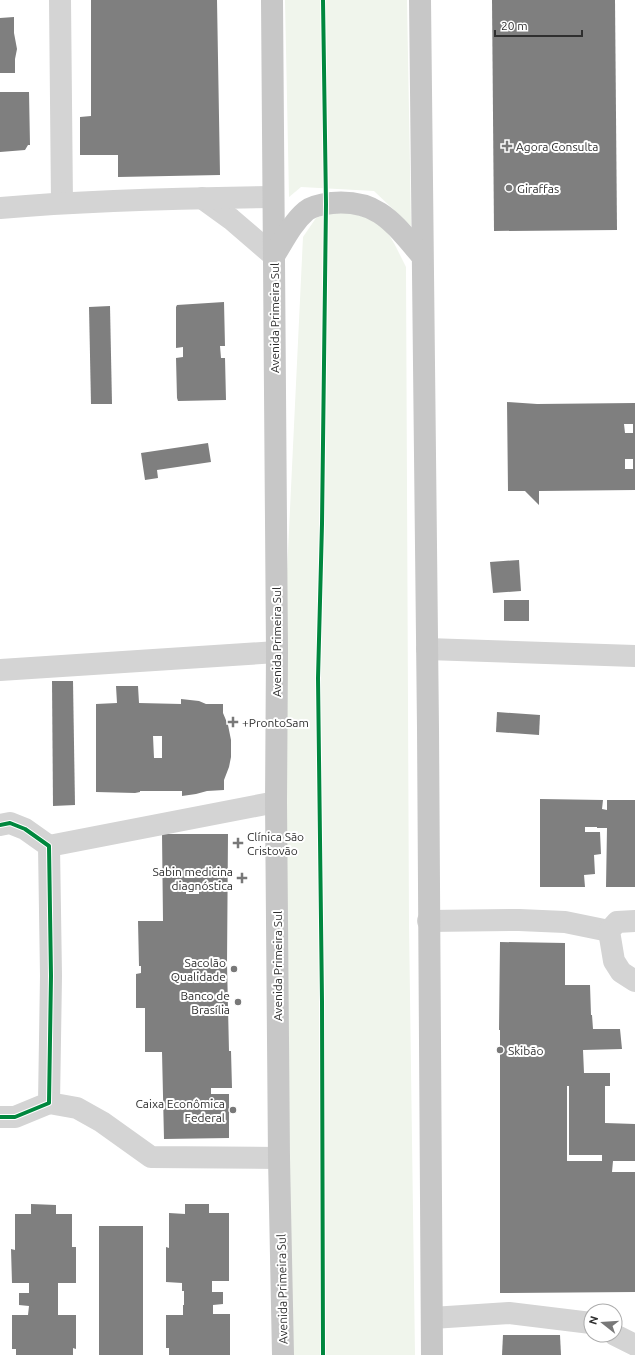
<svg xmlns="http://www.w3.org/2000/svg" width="635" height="1355" font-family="Ubuntu,sans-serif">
	<rect width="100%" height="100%" fill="#fff"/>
	<g fill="#f0f5ec">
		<path d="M 285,0 L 407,0 L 411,226 L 374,191 L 301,187 L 289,197 Z"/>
		<path d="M 345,211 L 382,223 L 395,245 L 406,267 L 409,925 L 415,1355 L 286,1355 L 276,802 L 303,237 L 316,218 L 328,213 Z"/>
	</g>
	<g fill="#7f7f7f" fill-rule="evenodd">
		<path d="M 91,0 L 217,0 L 220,175 L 118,177 L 118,155 L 80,155 L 80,117 L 91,116 Z"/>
		<path d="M 492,0 L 615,0 L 617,230 L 494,231 Z"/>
		<path d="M 14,17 L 14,33 L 17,49 L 15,59 L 15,73 L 0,73 L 0,18 Z"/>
		<path d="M 0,92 L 29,92 L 30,145 L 28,145 L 25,150 L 0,152 Z"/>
		<path d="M 224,302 L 225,346 L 220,346 L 221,358 L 225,358 L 226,400 L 178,401 L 177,398 L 176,358 L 183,357 L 183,347 L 176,348 L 176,307 L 177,305 Z"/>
		<path d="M 110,306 L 112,404 L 91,404 L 89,307 Z"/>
		<path d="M 507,402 L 537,404 L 635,403 L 635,490 L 539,491 L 539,505 L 525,491 L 508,491 ZM 624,424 L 633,424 L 633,433 L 625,433 ZM 625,459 L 633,459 L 633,469 L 625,469 Z"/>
		<path d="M 208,443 L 211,462 L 157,470 L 158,478 L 145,480 L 141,453 Z"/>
		<path d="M 519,560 L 521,591 L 493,593 L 490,562 Z"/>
		<rect x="504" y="600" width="25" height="21"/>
		<path d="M 52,681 L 73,681 L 75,805 L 53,806 Z"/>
		<path d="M 116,686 L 138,686 L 139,703 L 181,704 L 181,699 L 199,701 L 206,704 L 223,704 L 223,713 L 228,725 L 231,740 L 231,757 L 229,767 L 224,780 L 224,790 L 207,791 L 196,794 L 182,796 L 182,791 L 140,791 L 140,792 L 135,793 L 96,792 L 96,704 L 117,703 ZM 153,736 L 162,736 L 162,758 L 154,758 Z"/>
		<path d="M 497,712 L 540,715 L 539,735 L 496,732 Z"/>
		<path d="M 540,799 L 603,800 L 602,809 L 607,810 L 607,800 L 635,800 L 635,887 L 606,887 L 607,828 L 597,828 L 597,827 L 585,827 L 585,832 L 600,832 L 601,854 L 594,855 L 595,874 L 584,875 L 585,887 L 540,887 Z"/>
		<path d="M 162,834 L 228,834 L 227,964 L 229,1051 L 231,1051 L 232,1088 L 211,1088 L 211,1094 L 229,1094 L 229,1138 L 164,1139 L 162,1052 L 145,1052 L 145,1008 L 136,1008 L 136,974 L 141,973 L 141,966 L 139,966 L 138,921 L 163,921 ZM 186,887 L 199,887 L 199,894 L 186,894 Z"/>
		<path d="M 500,942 L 565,943 L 565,985 L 590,985 L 591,1015 L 592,1015 L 593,1029 L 620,1029 L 622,1049 L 583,1050 L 584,1073 L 610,1073 L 610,1086 L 605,1086 L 605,1123 L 635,1124 L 635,1161 L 613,1161 L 612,1172 L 635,1172 L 635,1292 L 500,1293 L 500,1030 L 499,1030 ZM 567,1086 L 569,1086 L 569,1155 L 602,1155 L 602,1161 L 567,1161 Z"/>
		<path d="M 31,1204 L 56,1205 L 56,1214 L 72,1214 L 72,1247 L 76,1247 L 76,1283 L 58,1283 L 58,1315 L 76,1315 L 76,1349 L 73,1348 L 73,1355 L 16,1355 L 16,1349 L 12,1349 L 12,1315 L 28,1315 L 29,1306 L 19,1305 L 19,1293 L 29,1293 L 29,1283 L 12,1283 L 11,1249 L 15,1250 L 15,1214 L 31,1214 Z"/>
		<path d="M 185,1204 L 209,1204 L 209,1213 L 229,1213 L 229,1281 L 212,1281 L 212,1292 L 223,1292 L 223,1304 L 213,1305 L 213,1314 L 230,1314 L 230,1355 L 169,1355 L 169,1348 L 166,1348 L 166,1315 L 183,1315 L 183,1305 L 184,1305 L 184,1291 L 182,1291 L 182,1283 L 166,1282 L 166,1247 L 169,1248 L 169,1213 L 185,1214 Z"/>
		<rect x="99" y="1226" width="44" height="129"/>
		<path d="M 503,1335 L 560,1335 L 561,1355 L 502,1355 Z"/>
	</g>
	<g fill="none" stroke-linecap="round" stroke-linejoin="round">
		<g stroke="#d4d4d4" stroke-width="22">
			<path d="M 60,0 L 62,203"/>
			<path d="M 202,198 L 231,219 L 274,256"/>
			<path d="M 0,208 C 91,200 182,198 273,197"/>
			<path d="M 427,649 L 635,656"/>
			<path d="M 0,670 L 277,652"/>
			<path d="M 0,825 L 10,823 L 25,829 L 49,846 L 51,976 L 49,1103 L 15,1117 L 0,1117"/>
			<path d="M 49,846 L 276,802"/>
			<path d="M 428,921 L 519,920 L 565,922 L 609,931"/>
			<path d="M 635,921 L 617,922 L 609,931 L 614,961 L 621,972 L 635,981"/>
			<path d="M 49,1103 L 77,1108 L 102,1122 L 151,1157 L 279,1158"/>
			<path d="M 432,1318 L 509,1313 L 591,1323"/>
			<path d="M 615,1335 L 635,1345"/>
		</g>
		<g stroke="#c7c7c7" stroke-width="22">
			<path d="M 272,0 L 277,652 L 276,802 L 279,1158 L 283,1355"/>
			<path d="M 420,0 L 428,728 L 432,1355"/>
			<path d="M 274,256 C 284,240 292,223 306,211 C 312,206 324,204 332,203 C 379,199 394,224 422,256"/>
		</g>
		<g stroke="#fff" stroke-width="6">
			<g id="cycleway">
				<path d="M 0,825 L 10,823 L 25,829 L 49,846 L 51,976 L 49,1103 L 15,1117 L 0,1117"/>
				<path d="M 323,1355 L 322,1001 L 318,678 L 322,524 L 326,204 L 323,0"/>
			</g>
		</g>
		<use href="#cycleway" stroke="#00873e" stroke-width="4"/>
	</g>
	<g fill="#787878" stroke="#fff" stroke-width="1.5">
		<path d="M505 140h4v4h4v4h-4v4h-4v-4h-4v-4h4z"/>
		<circle cx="509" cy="188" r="4"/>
		<path d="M231 716h4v4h4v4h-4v4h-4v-4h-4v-4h4z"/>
		<path d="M236 837h4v4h4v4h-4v4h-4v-4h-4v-4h4z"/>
		<path d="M240 872h4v4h4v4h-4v4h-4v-4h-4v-4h4z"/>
		<circle cx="234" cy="969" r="4"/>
		<circle cx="238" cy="1002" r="4"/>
		<circle cx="500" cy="1050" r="4"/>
		<circle cx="233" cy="1110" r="4"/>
	</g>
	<g text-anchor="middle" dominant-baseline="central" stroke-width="4" stroke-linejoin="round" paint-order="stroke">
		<g font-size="12" fill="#2f2f2f" stroke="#fff" text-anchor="start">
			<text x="516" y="146">Agora Consulta</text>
			<text x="517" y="188">Giraffas</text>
			<text x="242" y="722">+ProntoSam</text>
			<text x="247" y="836">Clínica São<tspan x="247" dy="14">Cristovão</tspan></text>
			<text x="233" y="871" text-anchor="end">Sabin medicina<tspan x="233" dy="14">diagnóstica</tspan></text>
			<text x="226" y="962" text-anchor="end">Sacolão<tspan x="226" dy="14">Qualidade</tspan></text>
			<text x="230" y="995" text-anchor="end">Banco de<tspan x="230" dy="14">Brasília</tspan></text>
			<text x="508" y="1050">Skibão</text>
			<text x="225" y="1103" text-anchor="end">Caixa Econômica<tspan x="225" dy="14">Federal</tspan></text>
		</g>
		<g font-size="12" fill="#2f2f2f" stroke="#fff">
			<text transform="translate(274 318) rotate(-90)">Avenida Primeira Sul</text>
			<text transform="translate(276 642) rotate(-90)">Avenida Primeira Sul</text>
			<text transform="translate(277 966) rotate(-90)">Avenida Primeira Sul</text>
			<text transform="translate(282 1289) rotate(-91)">Avenida Primeira Sul</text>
		</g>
	</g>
	<g transform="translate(603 1323) rotate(287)"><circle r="19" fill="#ffffff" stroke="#acacac"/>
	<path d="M0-3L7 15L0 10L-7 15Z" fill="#787878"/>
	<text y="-6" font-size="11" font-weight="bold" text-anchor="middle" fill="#2f2f2f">N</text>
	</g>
	<path d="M495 30v6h87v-6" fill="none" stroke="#2f2f2f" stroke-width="2"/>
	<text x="501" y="30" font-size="12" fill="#2f2f2f" stroke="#ffffff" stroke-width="3" paint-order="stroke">20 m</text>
</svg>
